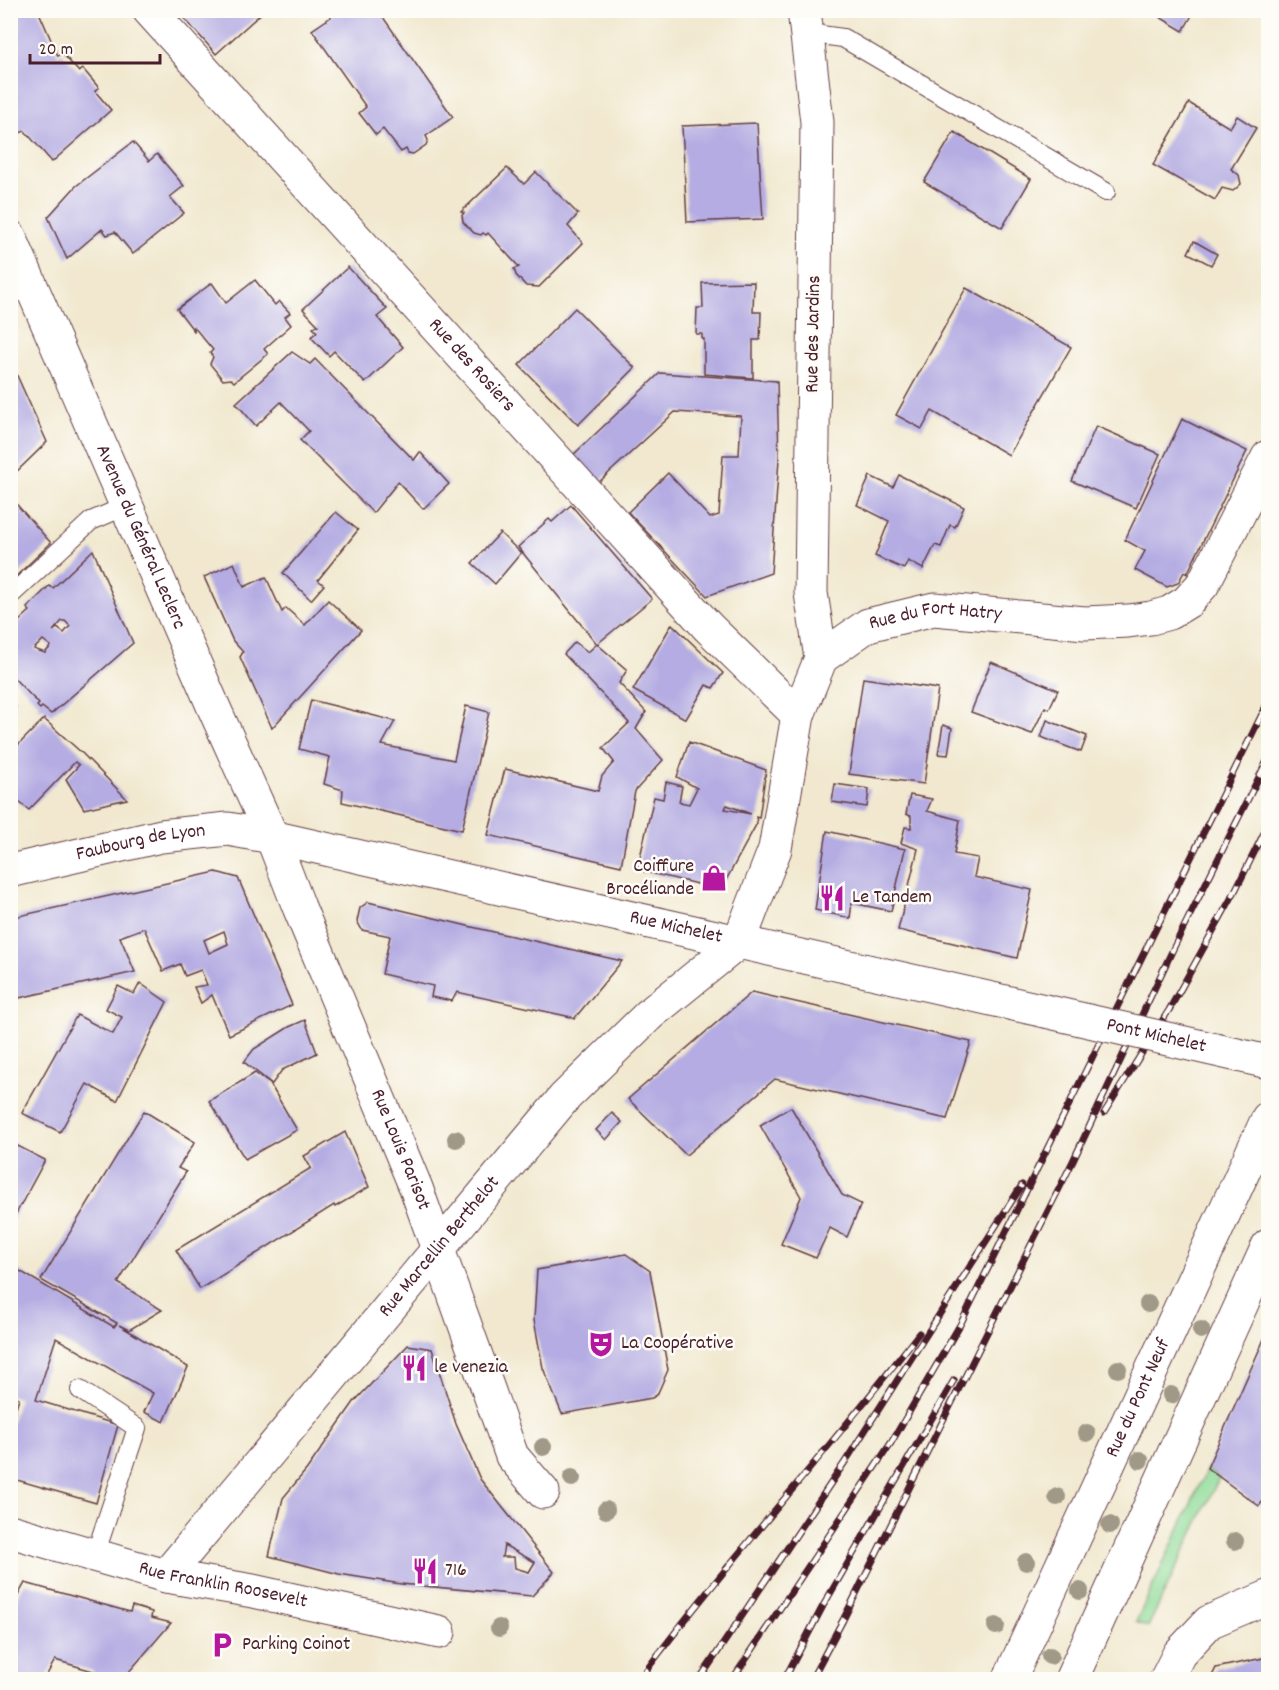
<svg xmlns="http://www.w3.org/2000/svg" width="1279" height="1690" font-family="Dekko,sans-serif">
	<rect width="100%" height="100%" fill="#fdfcf7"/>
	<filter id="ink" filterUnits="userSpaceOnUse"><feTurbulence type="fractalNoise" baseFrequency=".0167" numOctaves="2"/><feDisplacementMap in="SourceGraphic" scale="12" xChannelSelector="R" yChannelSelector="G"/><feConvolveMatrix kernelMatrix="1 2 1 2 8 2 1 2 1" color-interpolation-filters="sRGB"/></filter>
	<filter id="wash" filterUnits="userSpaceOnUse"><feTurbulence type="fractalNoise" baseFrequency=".008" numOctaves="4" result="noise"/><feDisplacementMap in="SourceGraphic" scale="24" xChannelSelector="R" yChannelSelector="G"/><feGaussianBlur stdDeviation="1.35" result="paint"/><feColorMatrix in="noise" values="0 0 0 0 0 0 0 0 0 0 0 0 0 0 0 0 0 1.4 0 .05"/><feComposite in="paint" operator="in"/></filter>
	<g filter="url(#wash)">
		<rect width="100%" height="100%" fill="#f1e8cf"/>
		<path fill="#90dc99" stroke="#6d7e62" stroke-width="1.5" d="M 1207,1469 L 1219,1478 L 1148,1627 L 1136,1622 Z"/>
		<g id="blocks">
			<g fill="#b4ace2" fill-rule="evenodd">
				<path d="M 10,10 L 38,10 L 58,56 L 62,53 L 79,72 L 83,69 L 99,88 L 95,91 L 111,110 L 52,162 L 25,131 L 13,135 L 10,130 Z"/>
				<path d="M 177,10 L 265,10 L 216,54 Z"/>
				<path d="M 329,10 L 378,10 L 453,117 L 426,136 L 428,140 L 426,145 L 413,154 L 408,153 L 406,149 L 401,152 L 383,129 L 376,135 L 359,113 L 366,107 L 312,30 L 331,17 Z"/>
				<path d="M 909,10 L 925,10 L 921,17 Z"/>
				<path d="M 1148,10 L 1195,10 L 1183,31 Z"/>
				<path d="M 1189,103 L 1230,128 L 1237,116 L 1256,128 L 1231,169 L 1239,175 L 1241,184 L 1233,191 L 1222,188 L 1215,200 L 1153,165 Z"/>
				<path d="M 757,123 L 763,219 L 687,222 L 682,126 Z"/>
				<path d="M 954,132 L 1031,179 L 1002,228 L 924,182 Z"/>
				<path d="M 133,142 L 149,161 L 157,154 L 184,186 L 170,197 L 184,213 L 133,254 L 115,232 L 107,235 L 102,229 L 67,259 L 48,217 L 76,186 Z"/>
				<path d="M 507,168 L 524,184 L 536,172 L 578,214 L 568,226 L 583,243 L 539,287 L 526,286 L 516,275 L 514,269 L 519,267 L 488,233 L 486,235 L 483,233 L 481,235 L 474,233 L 463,222 L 462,215 L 464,213 L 461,212 Z"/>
				<path d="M 1194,241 L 1217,254 L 1211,265 L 1188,253 Z"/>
				<path d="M 348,267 L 387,309 L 377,317 L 403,347 L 365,383 L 334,351 L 329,356 L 311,337 L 317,332 L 313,328 L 318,325 L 303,309 Z"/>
				<path d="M 255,280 L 275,305 L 279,301 L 290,313 L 285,317 L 291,325 L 264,349 L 268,354 L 234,382 L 231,379 L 223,380 L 210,364 L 213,357 L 210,353 L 213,350 L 194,327 L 194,331 L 177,309 L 212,283 L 226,303 Z"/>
				<path d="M 754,282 L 753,312 L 761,312 L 760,340 L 753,340 L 753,378 L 704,374 L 704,339 L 702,339 L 702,334 L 696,334 L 697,308 L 703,308 L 702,283 Z"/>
				<path d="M 966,288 L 1071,347 L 1009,455 L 932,411 L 922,429 L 896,415 Z"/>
				<path d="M 575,308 L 635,368 L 578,425 L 519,365 Z"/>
				<path d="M 292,352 L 310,364 L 315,359 L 414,460 L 420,452 L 449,484 L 423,509 L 398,482 L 373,513 L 300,440 L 309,431 L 281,402 L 256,426 L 236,403 Z"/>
				<path d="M 10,360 L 47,442 L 10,478 Z"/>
				<path d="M 660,373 L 777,381 L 779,459 L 771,573 L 707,596 L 628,512 L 668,473 L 710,518 L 719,515 L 723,455 L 739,455 L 741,416 L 675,412 L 598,483 L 573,455 Z"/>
				<path d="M 1182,419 L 1247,451 L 1187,574 L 1184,572 L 1178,583 L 1167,587 L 1135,570 L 1145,551 L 1125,540 Z"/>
				<path d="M 1096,426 L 1160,454 L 1136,508 L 1072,481 Z"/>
				<path d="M 899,475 L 964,507 L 955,527 L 950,525 L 941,547 L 935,545 L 923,569 L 908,561 L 904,569 L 875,556 L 889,521 L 857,505 L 870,476 L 893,487 Z"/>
				<path d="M 10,497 L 51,543 L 10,582 Z"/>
				<path d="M 571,505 L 652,599 L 597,644 L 518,547 L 549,519 L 552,522 Z"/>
				<path d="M 336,512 L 358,530 L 318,580 L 324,585 L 311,600 L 283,573 Z"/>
				<path d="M 500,533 L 521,553 L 495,584 L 472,563 Z"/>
				<path d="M 93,550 L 133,643 L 51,714 L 42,707 L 40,709 L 37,706 L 39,704 L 10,674 L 10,629 L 30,611 L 27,608 L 49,586 L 53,588 ZM 62,621 L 65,621 L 70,626 L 64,633 L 57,628 L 53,631 ZM 43,640 L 51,646 L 45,653 L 34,649 Z"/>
				<path d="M 234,563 L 244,587 L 266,577 L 282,612 L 286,608 L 305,625 L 328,600 L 361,630 L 272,728 L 240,657 L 243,652 L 233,641 L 204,577 Z"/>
				<path d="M 672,624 L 723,673 L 713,688 L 706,685 L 686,719 L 633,690 Z"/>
				<path d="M 575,642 L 588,652 L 597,644 L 627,670 L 619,683 L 646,712 L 636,729 L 663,760 L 635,791 L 621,866 L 488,835 L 505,769 L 598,791 L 602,776 L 614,762 L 603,748 L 629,723 L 564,654 Z"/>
				<path d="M 991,662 L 1058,690 L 1049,709 L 1045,707 L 1032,734 L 971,712 Z"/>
				<path d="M 863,678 L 938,689 L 924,784 L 849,774 Z"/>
				<path d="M 311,700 L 395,721 L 382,745 L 454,760 L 466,706 L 489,712 L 462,830 L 342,802 L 343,790 L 324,784 L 330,757 L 299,749 Z"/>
				<path d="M 10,701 L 16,707 L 10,713 Z"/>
				<path d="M 44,719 L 83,754 L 127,799 L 84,809 L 66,779 L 79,765 L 75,762 L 29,810 L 10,795 L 10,753 Z"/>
				<path d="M 1047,720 L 1087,736 L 1081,752 L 1041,737 Z"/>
				<path d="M 943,725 L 952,728 L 948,755 L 938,754 Z"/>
				<path d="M 689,742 L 766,770 L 759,818 L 756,817 L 757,823 L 726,880 L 706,886 L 637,870 L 654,797 L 663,799 L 666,782 L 682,786 L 679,802 L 689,804 L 697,788 L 677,777 ZM 727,805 L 751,814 L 725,809 Z"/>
				<path d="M 835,784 L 869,789 L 867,807 L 832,802 Z"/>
				<path d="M 910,795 L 932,799 L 927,811 L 960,820 L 954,854 L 978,858 L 974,877 L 1032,890 L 1017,958 L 898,930 L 918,849 L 901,843 L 905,827 L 911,828 L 911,816 L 906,814 Z"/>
				<path d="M 827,831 L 905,849 L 891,911 L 852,903 L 850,918 L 815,910 Z"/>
				<path d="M 216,872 L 238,878 L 292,1005 L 229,1035 L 212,995 L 201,1003 L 194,987 L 207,985 L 201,970 L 185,976 L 180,964 L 163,971 L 144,928 L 120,937 L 135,972 L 10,1000 L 10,918 ZM 224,931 L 228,944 L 209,953 L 204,940 Z"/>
				<path d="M 368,902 L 472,927 L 622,961 L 574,1019 L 571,1017 L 457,992 L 452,1001 L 431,997 L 433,986 L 382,974 L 390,936 L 362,930 L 357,921 L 360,908 Z"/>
				<path d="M 140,983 L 167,1002 L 117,1101 L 87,1084 L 60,1132 L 22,1113 L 77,1015 L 113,1034 L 122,1017 L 106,1009 L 118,986 L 134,994 Z"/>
				<path d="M 752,992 L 971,1042 L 947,1119 L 775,1079 L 686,1155 L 628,1099 Z"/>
				<path d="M 305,1020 L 317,1053 L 282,1070 L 272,1084 L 244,1062 L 254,1049 L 289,1027 Z"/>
				<path d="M 255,1073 L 270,1084 L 297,1130 L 245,1159 L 209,1101 Z"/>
				<path d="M 791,1107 L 842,1195 L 861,1204 L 847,1237 L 830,1228 L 816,1258 L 781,1244 L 801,1197 L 760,1125 Z"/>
				<path d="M 144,1111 L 195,1142 L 178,1168 L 186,1172 L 118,1283 L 162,1310 L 129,1330 L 119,1325 L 188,1367 L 164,1422 L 144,1412 L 153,1393 L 56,1338 L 36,1400 L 118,1425 L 96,1503 L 10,1478 L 10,1427 L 19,1398 L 10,1395 L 10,1265 L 114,1327 L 117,1323 L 41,1280 Z"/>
				<path d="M 612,1113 L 622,1122 L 606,1140 L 596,1130 Z"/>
				<path d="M 345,1132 L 369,1187 L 335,1207 L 334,1205 L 200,1289 L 176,1250 L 311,1168 L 304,1156 Z"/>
				<path d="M 10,1142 L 45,1160 L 10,1225 Z"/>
				<path d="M 626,1254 L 650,1271 L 668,1370 L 657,1395 L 652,1398 L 562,1414 L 543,1368 L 534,1320 L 537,1270 Z"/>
				<path d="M 1268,1330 L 1268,1495 L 1259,1506 L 1207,1468 Z"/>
				<path d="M 408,1345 L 432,1349 L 456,1424 L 480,1479 L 554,1572 L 532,1596 L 401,1584 L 339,1574 L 269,1556 L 283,1498 L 307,1469 L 354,1402 ZM 504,1545 L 535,1562 L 529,1572 L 515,1568 L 514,1557 L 502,1557 Z"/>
				<path d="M 25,1583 L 130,1612 L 132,1606 L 152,1612 L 151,1618 L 171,1623 L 122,1680 L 101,1680 L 91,1677 L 93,1671 L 55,1660 L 44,1680 L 10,1680 L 10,1610 Z"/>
				<path d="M 1268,1657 L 1268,1680 L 1210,1680 L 1216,1668 Z"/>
			</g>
		</g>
	</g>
	<g filter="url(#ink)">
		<use href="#blocks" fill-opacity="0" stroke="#633d44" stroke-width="1.5"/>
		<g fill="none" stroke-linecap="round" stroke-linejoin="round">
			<g stroke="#633d44" stroke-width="20">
				<g id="service">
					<path d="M 806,33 L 843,38 L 1106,192"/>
					<path d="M 10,596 L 91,521 L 126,506"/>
					<path d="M 80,1390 L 137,1428 L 95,1555"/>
				</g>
			</g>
			<g stroke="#633d44" stroke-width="35">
				<g id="minor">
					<path id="s1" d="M 149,10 L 708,627 L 798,715"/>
					<path d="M 804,10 L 817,122 L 811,593 L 821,658"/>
					<path id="s2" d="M 272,837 L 299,907 L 416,1188 L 512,1456 L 543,1492"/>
					<path id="s3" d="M 10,1531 L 166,1576 L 253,1591 L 439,1632"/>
					<path id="s4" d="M 166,1576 L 564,1098 L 650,1014 L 739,942 L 775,849 L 798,715 L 821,658 L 868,625 L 934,609 L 1085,623 L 1128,621 L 1151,618 L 1169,613 L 1187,602 L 1203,584 L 1268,457"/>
					<path d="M 1071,1680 L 1268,1246"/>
					<path d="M 1166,1680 L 1179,1654 L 1209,1622 L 1268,1597"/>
				</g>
			</g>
			<g stroke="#633d44" stroke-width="35">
				<g id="tertiary">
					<path id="s5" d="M 10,237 L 214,708 L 272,837"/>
					<path id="s6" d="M 10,871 L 161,836 L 228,829 L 272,837 L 1045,1011"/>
					<path id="s7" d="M 1009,1680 L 1268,1118"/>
				</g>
			</g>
			<use href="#service" stroke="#fff" stroke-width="18"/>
			<use href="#minor" stroke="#fff" stroke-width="33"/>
			<use href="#tertiary" stroke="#fff" stroke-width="33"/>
			<g stroke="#4a1f2b" stroke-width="7">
				<g id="rail">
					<path d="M 1104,1113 L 1169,1010 L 1233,895 L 1268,825"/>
					<path d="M 639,1680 C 728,1560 829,1451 919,1333"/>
					<path d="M 699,1680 L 845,1462 L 1022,1185"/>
					<path d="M 732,1680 L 891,1443 L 961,1323 L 1268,702"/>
					<path d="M 784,1680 L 823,1606 L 954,1380"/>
					<path d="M 811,1680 L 843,1620 L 1073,1161 L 1174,947 L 1268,759"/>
				</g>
			</g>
			<use href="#rail" stroke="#fdfcf7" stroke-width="4.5" stroke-dasharray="14" stroke-linecap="butt"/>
			<g stroke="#633d44" stroke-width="35" stroke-linecap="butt">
				<g id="tertiary-bridge">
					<path id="s8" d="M 1045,1011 L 1268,1062"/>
				</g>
			</g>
			<use href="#tertiary-bridge" stroke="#fff" stroke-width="33"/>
		</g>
		<g fill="#a19987">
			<circle cx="456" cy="1139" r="9"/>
			<circle cx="1148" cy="1304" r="9"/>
			<circle cx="1201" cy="1330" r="9"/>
			<circle cx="1118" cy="1369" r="9"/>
			<circle cx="1171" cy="1395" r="9"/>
			<circle cx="1087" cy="1433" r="9"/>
			<circle cx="543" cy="1447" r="9"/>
			<circle cx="1140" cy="1460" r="9"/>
			<circle cx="572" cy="1478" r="9"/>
			<circle cx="1057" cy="1497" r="9"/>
			<circle cx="606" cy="1510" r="9"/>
			<circle cx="1110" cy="1525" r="9"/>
			<circle cx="1235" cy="1541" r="9"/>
			<circle cx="1026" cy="1562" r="9"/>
			<circle cx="1080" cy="1591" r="9"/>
			<circle cx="996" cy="1626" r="9"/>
			<circle cx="499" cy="1628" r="9"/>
			<circle cx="1050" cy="1656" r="9"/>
		</g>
	</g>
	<defs>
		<g id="shop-bare" transform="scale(2.07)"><path d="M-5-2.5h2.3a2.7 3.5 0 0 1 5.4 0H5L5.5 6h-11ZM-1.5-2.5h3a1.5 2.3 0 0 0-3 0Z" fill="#b5179e" stroke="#fdfcf7" stroke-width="2.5" paint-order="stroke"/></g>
		<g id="restaurant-bare" transform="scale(2.07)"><path d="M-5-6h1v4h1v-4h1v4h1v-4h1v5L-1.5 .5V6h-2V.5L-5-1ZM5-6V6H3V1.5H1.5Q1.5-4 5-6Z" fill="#b5179e" stroke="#fdfcf7" stroke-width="2.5" paint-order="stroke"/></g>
		<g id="theatre-bare" transform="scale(2.07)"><path d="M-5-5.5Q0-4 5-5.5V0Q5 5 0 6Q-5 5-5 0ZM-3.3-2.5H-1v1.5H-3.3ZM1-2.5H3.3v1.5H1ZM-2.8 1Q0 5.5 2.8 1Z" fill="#b5179e" stroke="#fdfcf7" stroke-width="2.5" paint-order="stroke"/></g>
		<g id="parking-bare" transform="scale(2.07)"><path d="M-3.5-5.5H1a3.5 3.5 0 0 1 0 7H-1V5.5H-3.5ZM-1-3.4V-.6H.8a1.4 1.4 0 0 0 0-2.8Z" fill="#b5179e" stroke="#fdfcf7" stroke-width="2.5" paint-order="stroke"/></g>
	</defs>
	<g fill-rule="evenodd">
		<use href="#shop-bare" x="714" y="878"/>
		<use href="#restaurant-bare" x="832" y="898"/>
		<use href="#theatre-bare" x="601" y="1344"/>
		<use href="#restaurant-bare" x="414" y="1368"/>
		<use href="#restaurant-bare" x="425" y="1571"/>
		<use href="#parking-bare" x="222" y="1645"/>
	</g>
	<g text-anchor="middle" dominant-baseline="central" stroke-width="5" stroke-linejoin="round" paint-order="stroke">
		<g font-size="20" fill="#4a1f2b" stroke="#fdfcf7">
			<text transform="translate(814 334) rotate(-89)">Rue des Jardins</text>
			<text stroke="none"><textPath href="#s1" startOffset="480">Rue des Rosiers</textPath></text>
			<text stroke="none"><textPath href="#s5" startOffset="327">Avenue du Général Leclerc</textPath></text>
			<text stroke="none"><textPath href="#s4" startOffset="1280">Rue du Fort Hatry</textPath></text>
			<text stroke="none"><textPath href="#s6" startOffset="134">Faubourg de Lyon</textPath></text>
			<text stroke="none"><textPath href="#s6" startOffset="681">Rue Michelet</textPath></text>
			<text stroke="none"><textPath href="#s8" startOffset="114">Pont Michelet</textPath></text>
			<text stroke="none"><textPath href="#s2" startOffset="338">Rue Louis Parisot</textPath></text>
			<text stroke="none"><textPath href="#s4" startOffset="428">Rue Marcellin Berthelot</textPath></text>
			<text stroke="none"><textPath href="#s7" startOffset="310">Rue du Pont Neuf</textPath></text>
			<text stroke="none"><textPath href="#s3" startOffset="220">Rue Franklin Roosevelt</textPath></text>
		</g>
		<g font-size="20" fill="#4a1f2b" stroke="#fdfcf7" text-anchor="start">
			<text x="694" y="867" text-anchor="end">Coiffure<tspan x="694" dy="23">Brocéliande</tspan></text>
			<text x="852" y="898">Le Tandem</text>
			<text x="621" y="1344">La Coopérative</text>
			<text x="434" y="1368">le venezia</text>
			<text x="445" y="1571">716</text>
			<text x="242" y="1645">Parking Coinot</text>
		</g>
	</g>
	<rect width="1279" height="1690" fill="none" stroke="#fdfcf7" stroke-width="36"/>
	<path d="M30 54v9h130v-9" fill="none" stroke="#4a1f2b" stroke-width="3"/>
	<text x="39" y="54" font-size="18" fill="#4a1f2b" stroke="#fdfcf7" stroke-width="4.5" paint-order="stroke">20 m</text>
</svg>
